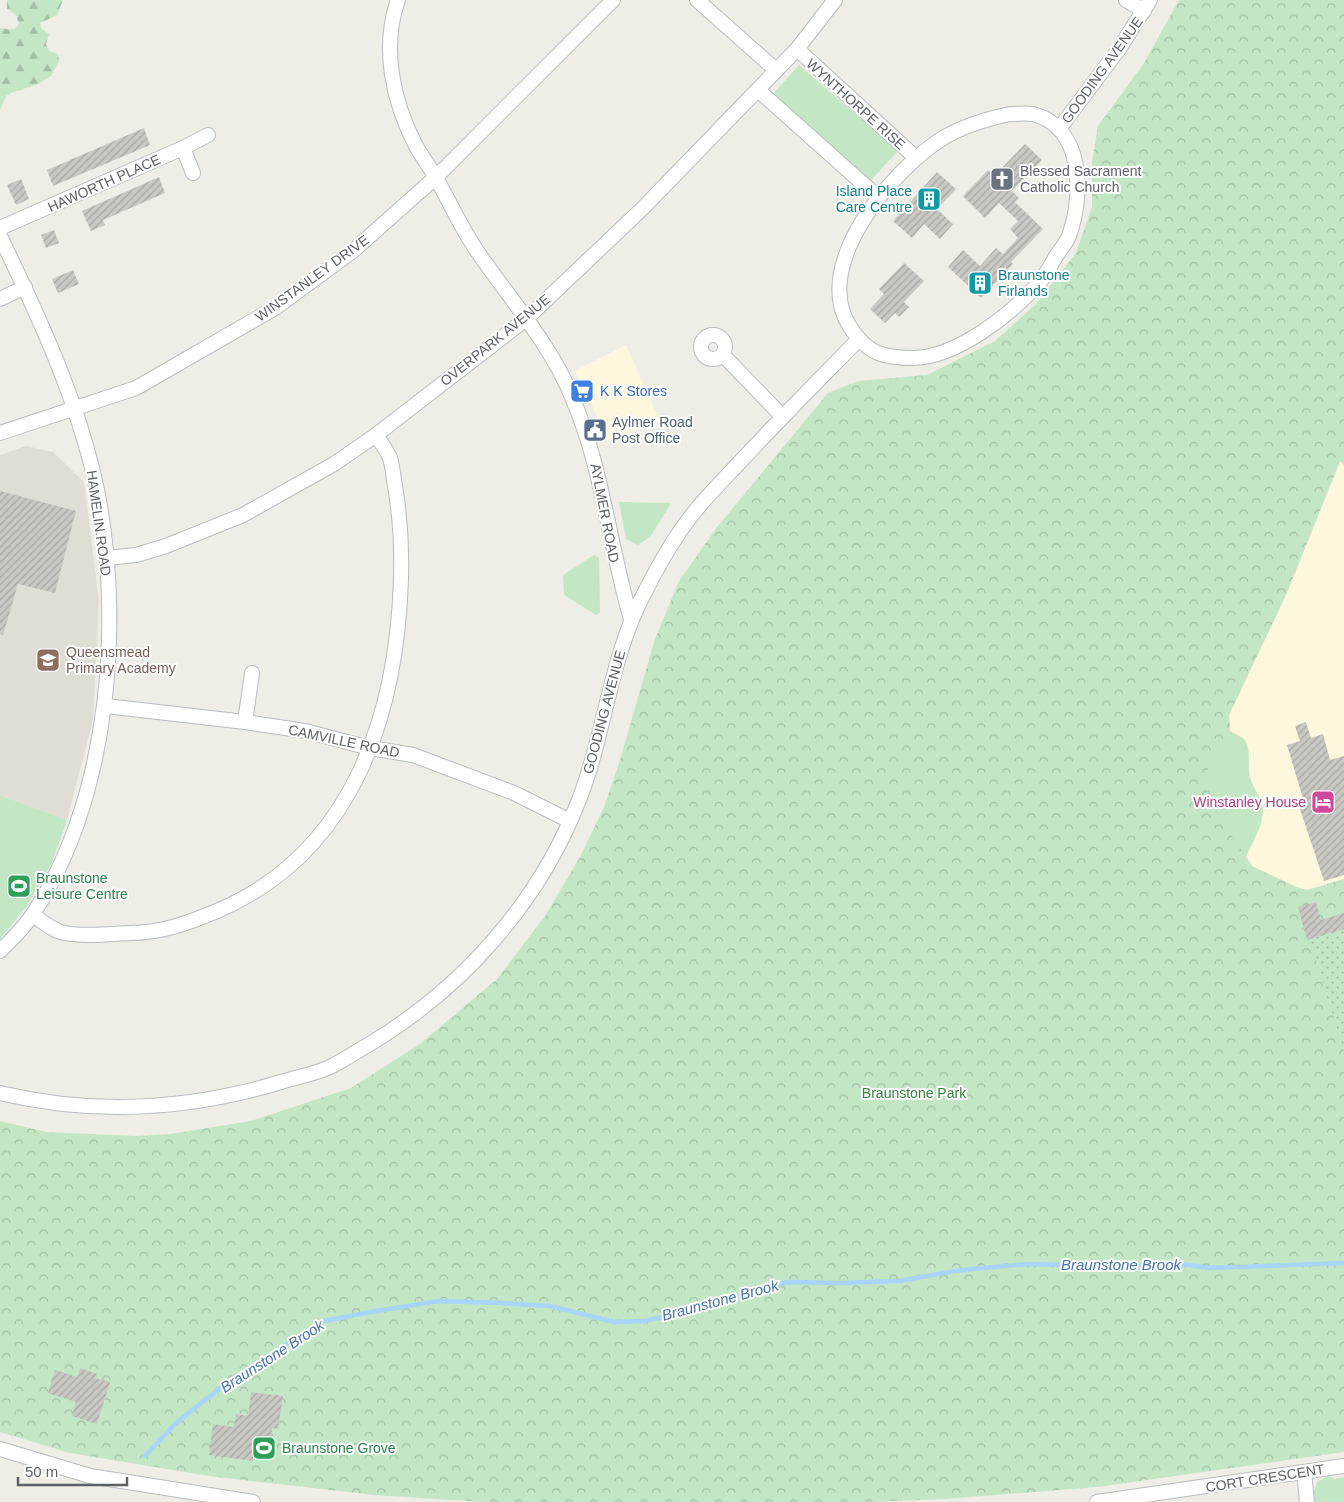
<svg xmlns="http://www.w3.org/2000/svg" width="1344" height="1502" font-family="Helvetica,sans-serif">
	<defs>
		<pattern id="forest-firs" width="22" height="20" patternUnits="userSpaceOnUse" patternTransform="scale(1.25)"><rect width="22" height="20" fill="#c3e6c5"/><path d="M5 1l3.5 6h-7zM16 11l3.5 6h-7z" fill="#a2bea4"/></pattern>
		<pattern id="park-crowns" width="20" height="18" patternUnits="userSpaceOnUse" patternTransform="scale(1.25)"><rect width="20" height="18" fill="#c3e6c5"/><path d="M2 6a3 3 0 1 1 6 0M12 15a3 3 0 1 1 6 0" fill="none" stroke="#a2bea4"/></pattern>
		<pattern id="garden-dots" width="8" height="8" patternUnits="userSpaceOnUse" patternTransform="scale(1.25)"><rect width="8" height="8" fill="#c3e6c5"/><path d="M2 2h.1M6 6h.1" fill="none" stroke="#a2bea4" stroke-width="1.8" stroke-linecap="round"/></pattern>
		<pattern id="building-hatch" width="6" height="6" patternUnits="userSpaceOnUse" patternTransform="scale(1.25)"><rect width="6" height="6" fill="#cac8c3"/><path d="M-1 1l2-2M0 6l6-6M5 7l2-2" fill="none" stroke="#a7a6a2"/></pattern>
	</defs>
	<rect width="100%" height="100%" fill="#efeee6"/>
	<g fill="#fdf7dd">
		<path d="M 626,345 L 660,421 L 605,441 L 592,405 L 575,371 Z"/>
		<path d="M 1341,461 L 1344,465 L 1344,879 L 1307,890 L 1296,887 L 1252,866 L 1246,853 L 1229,715 L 1286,595 Z"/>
	</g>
	<path fill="#dfddd4" d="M 26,446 L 53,452 L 84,482 L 99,601 L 93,720 L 67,820 L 0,795 L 0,455 Z"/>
	<g fill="#c3e6c5">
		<path d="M 799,65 L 898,151 L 870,181 L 773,94 Z"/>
		<path d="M 619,502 L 671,503 L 651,536 L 638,545 L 626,539 Z"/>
		<path d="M 594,555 L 599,557 L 600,613 L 596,615 L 564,595 L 563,575 Z"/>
		<path d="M 1229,715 L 1230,731 C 1234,734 1241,736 1244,739 C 1252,750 1247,765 1250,777 C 1253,790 1264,799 1263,812 C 1262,828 1251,845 1245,859 C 1227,841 1200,789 1204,764 C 1206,753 1224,726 1229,715 Z"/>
		<path d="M 0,795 L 67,820 L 51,865 L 26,907 L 0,939 Z"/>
		<path d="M 1330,1476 L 1334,1479 L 1344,1477 L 1344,1502 L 1314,1502 L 1314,1490 L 1318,1481 Z"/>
	</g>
	<path fill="url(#forest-firs)" d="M 7,0 L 63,0 L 57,15 L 40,23 L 41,28 L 49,34 L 46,44 L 49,51 L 58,54 L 59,61 L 51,76 L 38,84 L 11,93 L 6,96 L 0,110 L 0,28 C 7,29 14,32 19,24 L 16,15 L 7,9 Z"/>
	<path fill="url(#park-crowns)" d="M 1179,0 L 1344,0 L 1344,465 L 1340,461 L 1286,595 L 1229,715 L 1230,731 L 1213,749 L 1206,779 L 1220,818 L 1252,866 L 1296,887 L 1307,890 L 1344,879 L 1344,1452 L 1097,1487 L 945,1499 L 873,1502 L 484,1502 L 374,1495 L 209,1476 L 70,1453 L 0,1432 L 0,1121 L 46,1132 L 136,1136 L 170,1134 L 251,1121 L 351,1088 L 420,1044 L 497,979 L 545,916 L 580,857 L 604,807 L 619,763 L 655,639 L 679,581 L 718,526 L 828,393 L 858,381 L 927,375 L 995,341 L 1036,304 L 1076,253 L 1092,207 L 1092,163 L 1098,126 L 1144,63 Z"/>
	<path fill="url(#garden-dots)" d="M 1344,929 L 1344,1052 L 1310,939 Z"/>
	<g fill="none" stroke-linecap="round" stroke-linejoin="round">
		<path stroke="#a9d4fc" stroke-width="4.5" d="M 145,1456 L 176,1423 L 229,1381 L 324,1321 L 371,1312 L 438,1301 L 502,1303 L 550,1306 L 614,1322 L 644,1321 L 673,1315 L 787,1282 L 838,1283 L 899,1281 L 962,1270 L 1027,1264 L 1122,1266 L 1182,1264 L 1209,1268 L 1344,1263"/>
	</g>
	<g fill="url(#building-hatch)">
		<path d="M 144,128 L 150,145 L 53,186 L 47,170 Z"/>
		<path d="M 1025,144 L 1042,160 L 1012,191 L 1019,198 L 1015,202 L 1043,229 L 1011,262 L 1013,264 L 981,298 L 948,267 L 963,250 L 980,266 L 996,248 L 1003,254 L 1018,238 L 1010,229 L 1018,221 L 999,203 L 985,218 L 963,196 L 988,170 L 994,176 Z"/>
		<path d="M 937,172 L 956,189 L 937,209 L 953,224 L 940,239 L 924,224 L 912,238 L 893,221 Z"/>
		<path d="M 159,177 L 165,193 L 103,220 L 105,225 L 91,231 L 82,211 Z"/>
		<path d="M 21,179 L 29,199 L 16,205 L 7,185 Z"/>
		<path d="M 54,230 L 59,243 L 46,248 L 41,235 Z"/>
		<path d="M 904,263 L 924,281 L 904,302 L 909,307 L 899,317 L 895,313 L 885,323 L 870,309 L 884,294 L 879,289 Z"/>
		<path d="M 73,270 L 79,284 L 58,293 L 52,279 Z"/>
		<path d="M 0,491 L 76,511 L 55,593 L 18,584 L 3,635 L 0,634 Z"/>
		<path d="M 1306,722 L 1311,738 L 1323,734 L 1330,760 L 1344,756 L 1344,875 L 1324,881 L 1298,803 L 1304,802 L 1287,745 L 1300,741 L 1295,726 Z"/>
		<path d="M 1316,902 L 1321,920 L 1344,913 L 1344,929 L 1307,940 L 1298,907 Z"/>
		<path d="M 80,1368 L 97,1374 L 95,1378 L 110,1382 L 97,1424 L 72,1416 L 76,1402 L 48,1393 L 55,1370 L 77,1377 Z"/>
		<path d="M 251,1392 L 283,1396 L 278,1429 L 272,1428 L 270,1450 L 255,1448 L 253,1461 L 209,1455 L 213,1424 L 234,1427 L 236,1414 L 248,1416 Z"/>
	</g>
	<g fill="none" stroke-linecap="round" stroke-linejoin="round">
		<g stroke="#b8bbbf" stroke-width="16">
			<g id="minor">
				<path d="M 398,0 C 381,48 393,102 416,146 C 422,157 430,167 436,178 C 450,202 461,228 477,251 C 509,298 550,343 572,397 C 603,469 609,545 631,619"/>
				<path d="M 697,0 L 776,70"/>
				<path d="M 1126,0 L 1144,11"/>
				<path d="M 797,49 L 916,158"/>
				<path d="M 758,90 L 879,198"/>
				<path d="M 1010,114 C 1017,114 1026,113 1033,114 C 1084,127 1083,194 1070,233 C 1068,241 1061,249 1056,256 C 1051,265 1045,277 1038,284 C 1010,315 957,357 914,358 C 884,358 867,354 850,327 C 810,265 892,170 943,138 C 965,125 986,119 1010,114 Z"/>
				<path d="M 1059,129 L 1119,49 L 1150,0"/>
				<path d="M 183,148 L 208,135"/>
				<path d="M 0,228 L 183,148 L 193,173"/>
				<path d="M 0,236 C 38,315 77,398 96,485 C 124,620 110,797 33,914 C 24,928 11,940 0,951"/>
				<path d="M 0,299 L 25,287"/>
				<circle cx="713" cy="347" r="12"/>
				<path d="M 723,355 L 782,416"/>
				<path d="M 0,433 L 136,388 L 275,308 L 354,250 L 436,177 L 613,0"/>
				<path d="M 107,558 L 136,555 L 166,546 L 243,515 L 334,464 L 376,435 L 526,319 L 643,208 L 797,49 L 835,0"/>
				<path d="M 106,706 L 245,722 L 305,731 L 370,748 L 413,755 L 514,793 L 570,821"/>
				<path d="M 245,722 L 252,673"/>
				<path d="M 33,915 C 43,922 53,931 65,933 C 85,937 109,934 130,933 C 162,933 188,923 217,911 C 353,853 397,715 401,578 C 402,545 400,513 394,480 C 393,473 392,464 390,458 C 387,450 380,442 376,435"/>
				<path d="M 0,1093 C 93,1115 189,1110 281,1082 C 297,1077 315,1074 330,1067 C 343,1061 355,1052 368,1045 C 462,989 539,903 579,800 C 606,731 610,655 646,590 C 659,564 678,532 696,510 C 710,493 725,478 739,463 C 778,421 818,381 858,340"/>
				<path d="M 0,1449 L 90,1476 L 253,1502"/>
				<path d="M 1304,1472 L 1307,1502"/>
				<path d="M 1097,1502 L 1344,1466"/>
			</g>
		</g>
		<use href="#minor" stroke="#fff" stroke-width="14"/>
	</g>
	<defs>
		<g id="church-square" transform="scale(1.25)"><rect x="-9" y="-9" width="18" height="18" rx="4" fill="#6b7280" stroke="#fff"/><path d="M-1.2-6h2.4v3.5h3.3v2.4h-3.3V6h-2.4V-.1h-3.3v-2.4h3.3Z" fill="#fff"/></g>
		<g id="building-square" transform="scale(1.25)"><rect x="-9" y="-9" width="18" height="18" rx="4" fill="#0f9aa8" stroke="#fff"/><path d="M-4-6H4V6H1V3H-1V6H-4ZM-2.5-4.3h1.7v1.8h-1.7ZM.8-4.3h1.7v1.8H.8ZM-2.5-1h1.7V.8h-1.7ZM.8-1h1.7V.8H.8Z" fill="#fff"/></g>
		<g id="supermarket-square" transform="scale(1.25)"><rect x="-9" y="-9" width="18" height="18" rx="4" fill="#3f7fe0" stroke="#fff"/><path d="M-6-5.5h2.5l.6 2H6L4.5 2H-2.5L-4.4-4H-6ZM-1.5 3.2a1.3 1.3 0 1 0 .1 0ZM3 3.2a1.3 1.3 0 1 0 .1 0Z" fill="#fff"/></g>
		<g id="civic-square" transform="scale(1.25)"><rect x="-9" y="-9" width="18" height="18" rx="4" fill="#5c6f8a" stroke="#fff"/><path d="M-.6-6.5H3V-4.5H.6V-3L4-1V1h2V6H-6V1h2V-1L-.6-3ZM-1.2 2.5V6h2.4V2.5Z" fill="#fff"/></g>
		<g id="school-square" transform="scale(1.25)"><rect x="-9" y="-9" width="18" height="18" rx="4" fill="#8d6e63" stroke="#fff"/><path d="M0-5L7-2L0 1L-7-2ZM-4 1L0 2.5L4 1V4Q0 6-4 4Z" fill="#fff"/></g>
		<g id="hotel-square" transform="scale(1.25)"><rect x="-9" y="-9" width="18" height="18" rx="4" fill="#d1479c" stroke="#fff"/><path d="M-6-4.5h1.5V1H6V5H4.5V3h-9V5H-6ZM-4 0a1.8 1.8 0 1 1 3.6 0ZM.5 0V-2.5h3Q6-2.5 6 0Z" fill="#fff"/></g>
		<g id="stadium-square" transform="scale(1.25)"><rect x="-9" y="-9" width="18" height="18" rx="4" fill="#2e9e5b" stroke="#fff"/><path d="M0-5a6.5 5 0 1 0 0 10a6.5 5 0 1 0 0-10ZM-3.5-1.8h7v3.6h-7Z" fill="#fff"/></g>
	</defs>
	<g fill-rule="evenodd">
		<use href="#church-square" x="1002" y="179"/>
		<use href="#building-square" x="929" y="199"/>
		<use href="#building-square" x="980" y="283"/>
		<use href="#supermarket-square" x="582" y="391"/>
		<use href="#civic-square" x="595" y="430"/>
		<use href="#school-square" x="48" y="660"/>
		<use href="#hotel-square" x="1323" y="802"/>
		<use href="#stadium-square" x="19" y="886"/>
		<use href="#stadium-square" x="264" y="1448"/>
	</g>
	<g text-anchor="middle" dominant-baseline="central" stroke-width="4" stroke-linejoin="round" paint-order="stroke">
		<g font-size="14" fill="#5d6166" stroke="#fff">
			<text transform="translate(1102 70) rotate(-54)">GOODING AVENUE</text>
			<text transform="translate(856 104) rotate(42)">WYNTHORPE RISE</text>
			<text transform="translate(104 183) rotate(-24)">HAWORTH PLACE</text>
			<text transform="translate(312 278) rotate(-36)">WINSTANLEY DRIVE</text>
			<text transform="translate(495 340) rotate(-39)">OVERPARK AVENUE</text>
			<text transform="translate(605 513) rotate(79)">AYLMER ROAD</text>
			<text transform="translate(99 523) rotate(82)">HAMELIN ROAD</text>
			<text transform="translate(604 712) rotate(-75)">GOODING AVENUE</text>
			<text transform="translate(344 741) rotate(12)">CAMVILLE ROAD</text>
			<text transform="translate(1265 1478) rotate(-9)">CORT CRESCENT</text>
		</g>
		<g font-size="14" fill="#5b616d" stroke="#fff" text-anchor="start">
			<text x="1020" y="171">Blessed Sacrament<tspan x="1020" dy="16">Catholic Church</tspan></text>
		</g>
		<g font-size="14" fill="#0d838f" stroke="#fff" text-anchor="end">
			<text x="912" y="191">Island Place<tspan x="912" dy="16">Care Centre</tspan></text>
			<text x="998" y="275" text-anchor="start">Braunstone<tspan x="998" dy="16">Firlands</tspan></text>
		</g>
		<g font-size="14" fill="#366cbe" stroke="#fff" text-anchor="start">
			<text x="600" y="391">K K Stores</text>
		</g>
		<g font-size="14" fill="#4e5e75" stroke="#fff" text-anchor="start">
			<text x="612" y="422">Aylmer Road<tspan x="612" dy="16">Post Office</tspan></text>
		</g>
		<g font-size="14" fill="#785e54" stroke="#fff" text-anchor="start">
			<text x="66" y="652">Queensmead<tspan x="66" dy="16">Primary Academy</tspan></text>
		</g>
		<g font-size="14" fill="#b23c85" stroke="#fff" text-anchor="end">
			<text x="1306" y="802">Winstanley House</text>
		</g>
		<g font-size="14" fill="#27864d" stroke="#fff" text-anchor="start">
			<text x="36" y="878">Braunstone<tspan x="36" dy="16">Leisure Centre</tspan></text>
			<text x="282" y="1448">Braunstone Grove</text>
		</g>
		<g font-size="14" fill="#37833f" stroke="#fff">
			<text x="914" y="1093">Braunstone Park</text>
		</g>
		<g font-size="15" font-style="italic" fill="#4573ae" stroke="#fff">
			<text x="1121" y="1264">Braunstone Brook</text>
			<text transform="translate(720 1300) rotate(-15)">Braunstone Brook</text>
			<text transform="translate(272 1356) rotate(-33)">Braunstone Brook</text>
		</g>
	</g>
	<path d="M18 1477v8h109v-8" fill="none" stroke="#5d6166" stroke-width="2.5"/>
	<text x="25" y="1477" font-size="15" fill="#5d6166" stroke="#ffffff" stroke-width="4" paint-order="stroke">50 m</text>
</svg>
